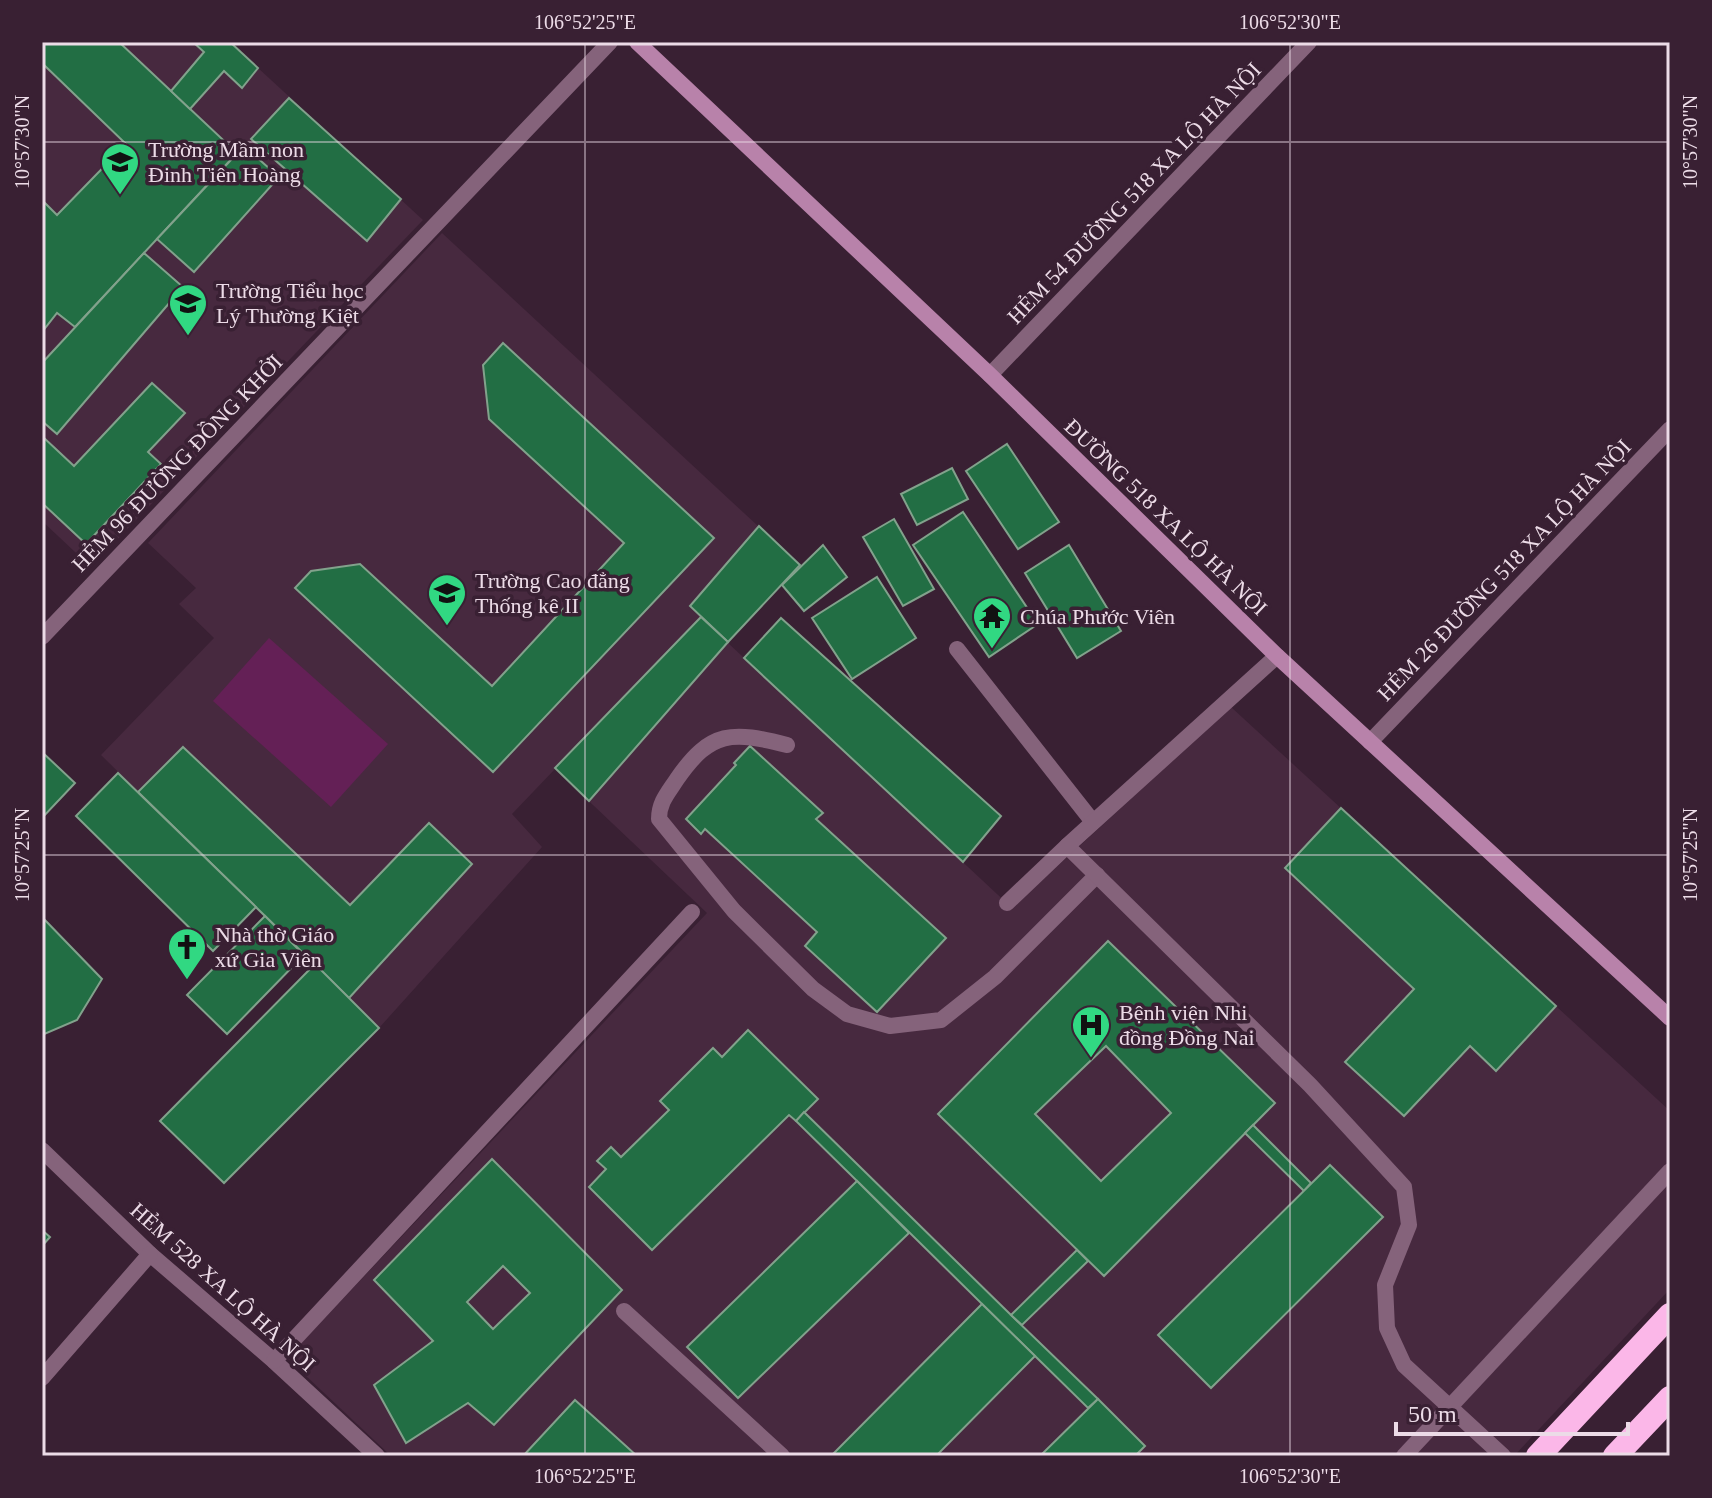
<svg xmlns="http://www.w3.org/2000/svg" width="1712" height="1498" font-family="Georgia,serif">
	<rect width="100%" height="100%" fill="#392033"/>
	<g fill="#47293f">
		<path d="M 42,42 L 230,42 L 423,220 L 91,567 L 42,521 Z"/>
		<path d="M 442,233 L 800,565 L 728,643 L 1012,908 L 1231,707 L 1670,1111 L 1670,1289 L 1514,1456 L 391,1456 L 287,1358 L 707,913 L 555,769 L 512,814 L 542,847 L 379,1028 L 101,755 L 214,638 L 179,604 L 196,588 L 148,543 Z"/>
	</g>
	<path fill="#642056" d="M 269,638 L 388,744 L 331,807 L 213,701 Z"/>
	<g fill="#226e44" stroke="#82a28c" stroke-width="2" fill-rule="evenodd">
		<path d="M 42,42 L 119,42 L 237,153 L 75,327 L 57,313 L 42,332 L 42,200 L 57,215 L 126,144 L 42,63 Z"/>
		<path d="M 193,42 L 230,42 L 258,68 L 242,88 L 224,71 L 190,109 L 171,91 L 204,52 Z"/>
		<path d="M 289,98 L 401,199 L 367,241 L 251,139 Z"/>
		<path d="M 244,146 L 279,177 L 194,272 L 157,239 Z"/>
		<path d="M 144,253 L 183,287 L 57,434 L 42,421 L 42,363 Z"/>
		<path d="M 503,343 L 714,538 L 493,772 L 295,588 L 311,571 L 360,564 L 492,686 L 624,543 L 489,419 L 483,365 Z"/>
		<path d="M 152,383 L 185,413 L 148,452 L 161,464 L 86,544 L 42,503 L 42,436 L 74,466 Z"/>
		<path d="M 1007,444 L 1059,522 L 1018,549 L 966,471 Z"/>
		<path d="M 952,468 L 968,499 L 917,525 L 901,494 Z"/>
		<path d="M 963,512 L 1038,624 L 989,657 L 913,545 Z"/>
		<path d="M 894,519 L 934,589 L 903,606 L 863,537 Z"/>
		<path d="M 759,526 L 800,565 L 728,642 L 690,606 Z"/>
		<path d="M 823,545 L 847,577 L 804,611 L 782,585 Z"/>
		<path d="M 1069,545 L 1121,631 L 1077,658 L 1025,573 Z"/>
		<path d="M 877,577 L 916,638 L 852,679 L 812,618 Z"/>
		<path d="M 701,617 L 728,642 L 589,801 L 555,768 Z"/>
		<path d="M 781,618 L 1001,816 L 963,862 L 744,658 Z"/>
		<path d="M 750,746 L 823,813 L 816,819 L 946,938 L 877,1012 L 805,946 L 817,932 L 705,829 L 701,834 L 686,819 L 736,765 L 734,763 Z"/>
		<path d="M 183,747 L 350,905 L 429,823 L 472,864 L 349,998 L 138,792 Z"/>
		<path d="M 42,752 L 75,783 L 42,818 Z"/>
		<path d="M 118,773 L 256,907 L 213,951 L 76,816 Z"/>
		<path d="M 1341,808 L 1556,1006 L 1496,1071 L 1470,1046 L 1404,1116 L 1345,1062 L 1414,989 L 1285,868 Z"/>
		<path d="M 265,916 L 304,955 L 227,1034 L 187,995 Z"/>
		<path d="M 42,917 L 102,979 L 77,1020 L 42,1035 Z"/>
		<path d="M 1108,941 L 1275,1103 L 1104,1276 L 938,1114 ZM 1106,1046 L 1171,1113 L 1101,1181 L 1035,1114 Z"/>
		<path d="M 315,964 L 379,1028 L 224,1183 L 160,1121 Z"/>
		<path d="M 748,1030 L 818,1099 L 796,1121 L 789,1115 L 652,1250 L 589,1187 L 606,1169 L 597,1161 L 611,1147 L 621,1157 L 669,1110 L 660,1101 L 713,1048 L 722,1057 Z"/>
		<path d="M 804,1112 L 1011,1315 L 1098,1399 L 1088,1408 L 1035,1356 L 796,1121 Z"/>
		<path d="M 1253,1125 L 1311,1183 L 1304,1191 L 1245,1133 Z"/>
		<path d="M 492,1159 L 622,1290 L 494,1425 L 468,1403 L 406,1443 L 374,1385 L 433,1341 L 374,1280 ZM 503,1266 L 530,1293 L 493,1329 L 467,1302 Z"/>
		<path d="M 1330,1165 L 1383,1217 L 1211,1388 L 1158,1335 Z"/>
		<path d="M 857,1181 L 909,1233 L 738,1398 L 687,1347 Z"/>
		<path d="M 42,1230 L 50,1237 L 42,1246 Z"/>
		<path d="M 1077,1250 L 1088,1261 L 1022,1325 L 1011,1315 Z"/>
		<path d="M 982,1304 L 1035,1356 L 936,1456 L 831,1456 Z"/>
		<path d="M 1098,1399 L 1145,1446 L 1135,1456 L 1040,1456 Z"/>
		<path d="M 575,1400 L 637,1456 L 523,1456 Z"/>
	</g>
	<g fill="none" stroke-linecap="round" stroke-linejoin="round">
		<g stroke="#85637b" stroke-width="16">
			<path d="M 957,649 L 1093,822"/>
			<path d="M 787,745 C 732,731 711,730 677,779 C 668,793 659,802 659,819 L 734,911 L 813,989 L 847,1014 L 890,1026 L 941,1020 L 995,977 L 1097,875"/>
			<path d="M 1067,846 L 1310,1085 L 1404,1187 L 1409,1225 L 1385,1285 L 1387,1328 L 1404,1365 L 1503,1456"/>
			<path d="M 1007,903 L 1067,846 L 1277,656"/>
			<path d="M 624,1311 L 782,1456"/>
		</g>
		<g stroke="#85637b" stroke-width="16">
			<path d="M 990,375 L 1309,42"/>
			<path d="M 42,637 L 610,42"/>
			<path d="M 1370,742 L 1670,429"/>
			<path d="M 42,1150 L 150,1254 L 274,1361 L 377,1456"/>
			<path d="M 274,1361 L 692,912"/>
			<path d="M 42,1378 L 150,1254"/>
			<path d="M 1404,1456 L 1670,1171"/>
		</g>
		<path stroke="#b882aa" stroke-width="16" d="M 637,42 L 990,375 L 1277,656 L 1670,1018"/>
		<g stroke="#fbb7e8" stroke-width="24">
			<path d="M 1538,1456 L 1670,1315"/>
			<path d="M 1615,1456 L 1670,1398"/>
		</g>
	</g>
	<path fill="none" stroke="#ecdbe7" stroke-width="2" stroke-opacity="0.45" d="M 585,42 L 585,1456M 1290,42 L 1290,1456M 42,142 L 1670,142M 42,855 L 1670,855"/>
	<defs>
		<g id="school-pin" transform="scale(2)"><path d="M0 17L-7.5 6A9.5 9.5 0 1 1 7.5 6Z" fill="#31d882" stroke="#392033"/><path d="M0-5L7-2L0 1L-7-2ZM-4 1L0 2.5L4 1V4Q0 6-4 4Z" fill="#111"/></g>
		<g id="university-pin" transform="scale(2)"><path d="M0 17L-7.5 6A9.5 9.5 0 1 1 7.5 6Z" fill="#31d882" stroke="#392033"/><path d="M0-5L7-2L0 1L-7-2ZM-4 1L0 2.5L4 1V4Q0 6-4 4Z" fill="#111"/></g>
		<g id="temple-pin" transform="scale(2)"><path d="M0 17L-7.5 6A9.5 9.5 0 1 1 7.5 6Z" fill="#31d882" stroke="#392033"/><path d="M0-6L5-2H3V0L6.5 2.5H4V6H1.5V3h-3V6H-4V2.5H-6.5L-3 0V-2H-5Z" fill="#111"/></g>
		<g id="church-pin" transform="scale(2)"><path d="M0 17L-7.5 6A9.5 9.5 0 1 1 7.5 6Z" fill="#31d882" stroke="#392033"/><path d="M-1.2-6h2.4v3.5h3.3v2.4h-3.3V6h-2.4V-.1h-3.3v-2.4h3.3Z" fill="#111"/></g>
		<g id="hospital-pin" transform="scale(2)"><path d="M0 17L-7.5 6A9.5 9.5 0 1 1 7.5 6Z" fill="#31d882" stroke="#392033"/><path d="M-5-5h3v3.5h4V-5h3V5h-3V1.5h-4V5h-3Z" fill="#111"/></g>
	</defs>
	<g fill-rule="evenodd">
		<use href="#school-pin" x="120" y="162"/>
		<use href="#school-pin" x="188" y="303"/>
		<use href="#university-pin" x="447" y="593"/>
		<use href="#temple-pin" x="992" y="616"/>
		<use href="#church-pin" x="187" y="947"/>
		<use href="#hospital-pin" x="1091" y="1025"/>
	</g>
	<g text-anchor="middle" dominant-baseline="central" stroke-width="7" stroke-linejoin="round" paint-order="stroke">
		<g font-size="22" fill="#ecdbe7" stroke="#392033" text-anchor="start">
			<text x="148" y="149">Trường Mầm non<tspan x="148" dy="25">Đinh Tiên Hoàng</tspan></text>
			<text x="216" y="290">Trường Tiểu học<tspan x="216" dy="25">Lý Thường Kiệt</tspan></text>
			<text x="475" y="580">Trường Cao đẳng<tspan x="475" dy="25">Thống kê II</tspan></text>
			<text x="1020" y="616">Chúa Phước Viên</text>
			<text x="215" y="934">Nhà thờ Giáo<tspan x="215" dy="25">xứ Gia Viên</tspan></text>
			<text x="1119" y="1012">Bệnh viện Nhi<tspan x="1119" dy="25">đồng Đồng Nai</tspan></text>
		</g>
		<g font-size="22" fill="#ecdbe7" stroke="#392033">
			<text transform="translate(1134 193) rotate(-46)">HẺM 54 ĐƯỜNG 518 XA LỘ HÀ NỘI</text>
			<text transform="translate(177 463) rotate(-46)">HẺM 96 ĐƯỜNG ĐỒNG KHỞI</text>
			<text transform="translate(1166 517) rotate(44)">ĐƯỜNG 518 XA LỘ HÀ NỘI</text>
			<text transform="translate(1504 570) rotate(-46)">HẺM 26 ĐƯỜNG 518 XA LỘ HÀ NỘI</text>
			<text transform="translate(223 1287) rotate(42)">HẺM 528 XA LỘ HÀ NỘI</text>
		</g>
	</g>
	<rect width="1712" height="1498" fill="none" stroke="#392033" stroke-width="88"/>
	<path d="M1396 1422v12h232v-12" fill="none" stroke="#ecdbe7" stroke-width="4"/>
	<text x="1408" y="1422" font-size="24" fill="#ecdbe7" stroke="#392033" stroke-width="6" paint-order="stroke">50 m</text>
	<rect x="44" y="44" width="1624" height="1410" fill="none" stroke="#ecdbe7" stroke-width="3"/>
	<g font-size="20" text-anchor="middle" fill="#ecdbe7">
		<text x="585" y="29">106°52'25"E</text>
		<text x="1290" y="29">106°52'30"E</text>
		<text transform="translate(22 142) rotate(-90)" y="7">10°57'30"N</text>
		<text transform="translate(1690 142) rotate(-90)" y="7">10°57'30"N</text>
		<text transform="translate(22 855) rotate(-90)" y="7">10°57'25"N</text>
		<text transform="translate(1690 855) rotate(-90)" y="7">10°57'25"N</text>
		<text x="585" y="1483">106°52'25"E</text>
		<text x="1290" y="1483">106°52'30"E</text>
	</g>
</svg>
